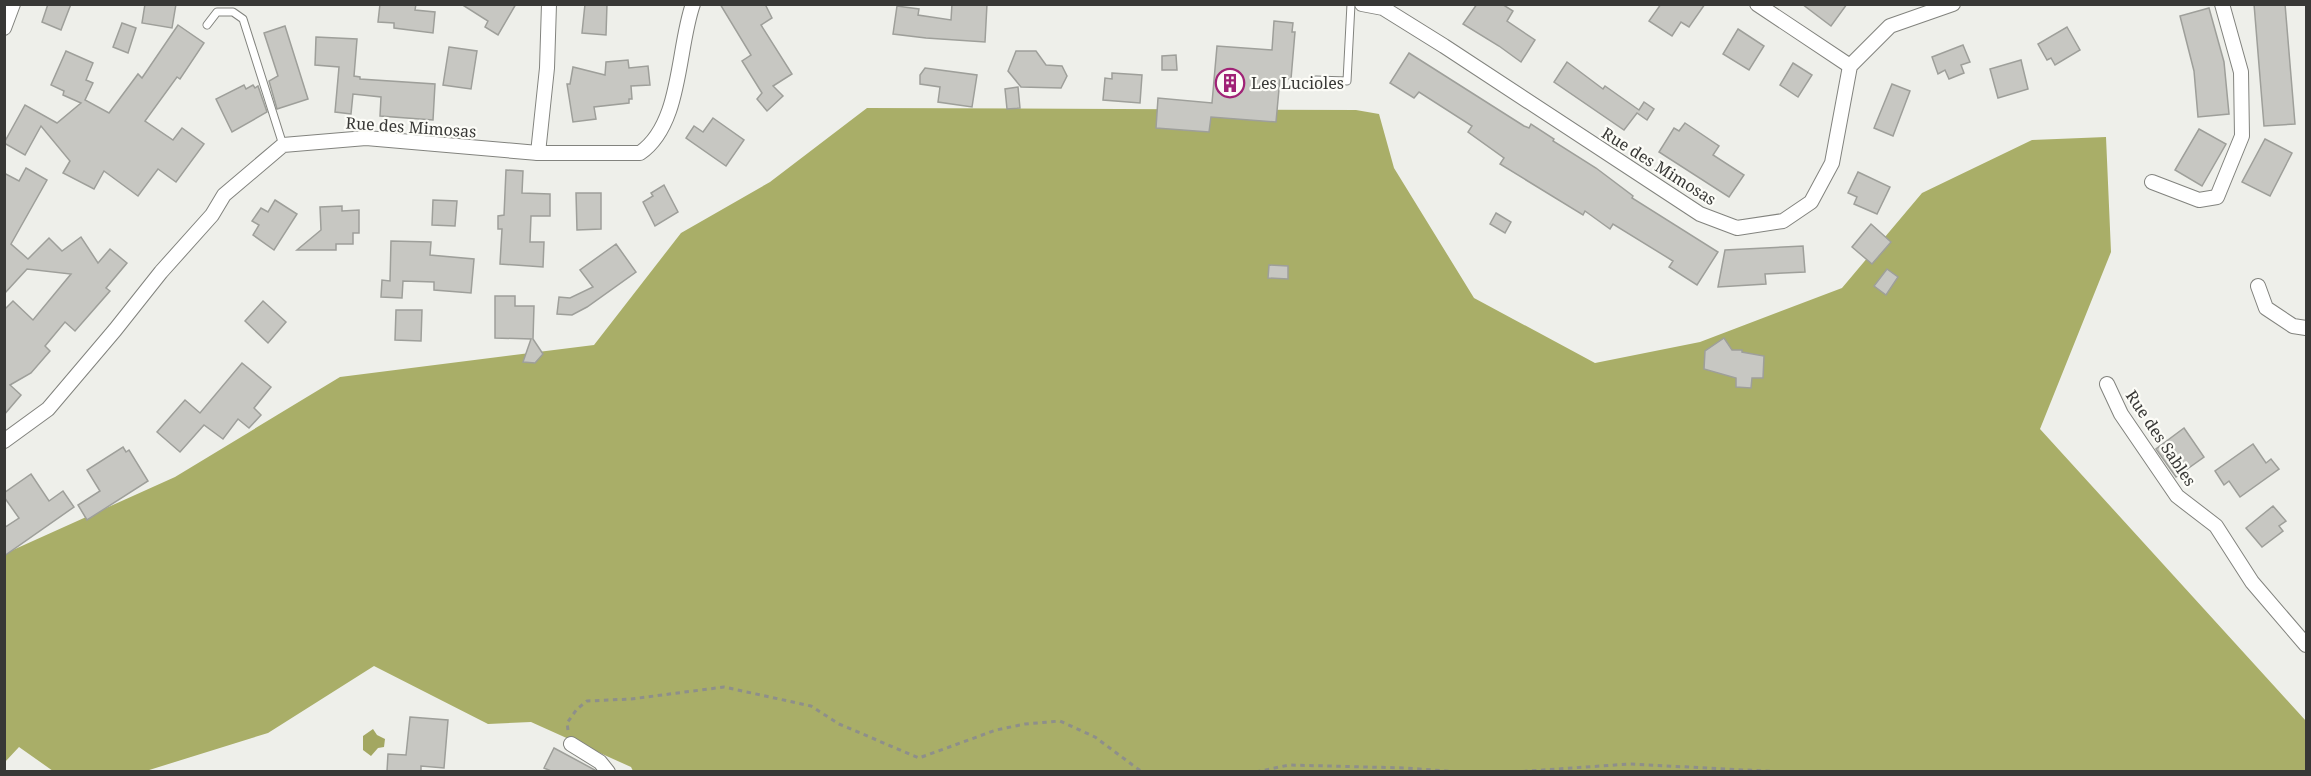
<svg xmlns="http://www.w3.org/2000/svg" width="2311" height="776" font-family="'Noto Serif',serif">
	<rect width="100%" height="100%" fill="#eeefea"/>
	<path fill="#a9ae68" d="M 867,108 L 1356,110 L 1379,114 L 1394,168 L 1474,298 L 1595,363 L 1700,342 L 1842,288 L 1922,193 L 2032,140 L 2106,137 L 2111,252 L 2040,429 L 2306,721 L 2306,771 L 633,771 L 631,767 L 531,722 L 488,724 L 374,666 L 268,733 L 146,771 L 53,771 L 19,747 L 5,762 L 4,554 L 175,477 L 340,377 L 594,345 L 681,233 L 770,182 Z"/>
	<path fill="#a3a761" d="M 373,729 L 377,735 L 385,739 L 384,747 L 378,748 L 371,756 L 363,750 L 363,736 Z"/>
	<g fill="#c7c7c2" stroke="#9e9f9a" stroke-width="1.5">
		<path d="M 48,4 L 71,4 L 61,30 L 42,22 Z"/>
		<path d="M 145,4 L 176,4 L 172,28 L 142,23 Z"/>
		<path d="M 380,4 L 416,4 L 415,10 L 435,12 L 433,33 L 394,28 L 394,23 L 378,22 Z"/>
		<path d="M 461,4 L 516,4 L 498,35 L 485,27 L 488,21 Z"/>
		<path d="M 585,4 L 607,4 L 606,35 L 582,33 Z"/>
		<path d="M 720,4 L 765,4 L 772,18 L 761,25 L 792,74 L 773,86 L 783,96 L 767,111 L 757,99 L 762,93 L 742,61 L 751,55 Z"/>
		<path d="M 952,4 L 987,4 L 985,42 L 926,38 L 893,34 L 897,6 L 919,9 L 918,15 L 951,20 Z"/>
		<path d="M 1477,4 L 1502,4 L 1513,11 L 1507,21 L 1535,40 L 1521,62 L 1499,46 L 1463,24 Z"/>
		<path d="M 1661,4 L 1705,4 L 1689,27 L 1681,22 L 1672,36 L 1649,21 Z"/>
		<path d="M 1802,4 L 1847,4 L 1831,26 Z"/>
		<path d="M 2254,4 L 2285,4 L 2295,124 L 2264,126 Z"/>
		<path d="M 2209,8 L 2224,62 L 2229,114 L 2198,117 L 2194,71 L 2180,16 Z"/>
		<path d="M 1274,21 L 1293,23 L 1292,32 L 1295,32 L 1291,79 L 1280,78 L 1276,122 L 1211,117 L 1209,132 L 1156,128 L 1158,98 L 1212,103 L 1217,46 L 1272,50 Z"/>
		<path d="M 122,23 L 136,28 L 128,53 L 113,47 Z"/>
		<path d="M 178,25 L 204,43 L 180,79 L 177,77 L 145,121 L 173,140 L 182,128 L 204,144 L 176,182 L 158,169 L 138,196 L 104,171 L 94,189 L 63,173 L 70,161 L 41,126 L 25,155 L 4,143 L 25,105 L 57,123 L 81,103 L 63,95 L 64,91 L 51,85 L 66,51 L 93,63 L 86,80 L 93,83 L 85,100 L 109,113 L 138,74 L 142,78 Z"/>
		<path d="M 285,26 L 308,99 L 277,109 L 269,81 L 278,76 L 264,33 Z"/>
		<path d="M 2067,27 L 2080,50 L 2055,65 L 2051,58 L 2047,60 L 2038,44 Z"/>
		<path d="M 1738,29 L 1764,46 L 1749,70 L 1723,54 Z"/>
		<path d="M 316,37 L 357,39 L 354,76 L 360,77 L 360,79 L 435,84 L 433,120 L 380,116 L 381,97 L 353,94 L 351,114 L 335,112 L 339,67 L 315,65 Z"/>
		<path d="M 1963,45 L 1970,62 L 1961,65 L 1964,73 L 1949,79 L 1945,70 L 1938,74 L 1932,57 Z"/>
		<path d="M 449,47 L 477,51 L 471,89 L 443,85 Z"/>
		<path d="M 1016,51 L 1036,51 L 1046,65 L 1062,66 L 1067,76 L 1061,88 L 1021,87 L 1008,71 Z"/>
		<path d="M 1409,53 L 1524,126 L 1529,128 L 1531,124 L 1554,139 L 1553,141 L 1596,168 L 1633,196 L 1632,198 L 1718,252 L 1697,285 L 1669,267 L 1673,261 L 1613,224 L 1610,229 L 1585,211 L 1583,215 L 1500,164 L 1504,158 L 1468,132 L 1472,126 L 1419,92 L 1414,98 L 1390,83 Z"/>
		<path d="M 1176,55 L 1177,70 L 1162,70 L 1162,56 Z"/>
		<path d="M 628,60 L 629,68 L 648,66 L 650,85 L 631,86 L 632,99 L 629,99 L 629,103 L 594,107 L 596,119 L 573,122 L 567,84 L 570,84 L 573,67 L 605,75 L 606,62 Z"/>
		<path d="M 2021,60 L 2028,89 L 1998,98 L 1990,69 Z"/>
		<path d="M 1567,62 L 1603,89 L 1605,86 L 1639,110 L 1644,102 L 1654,109 L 1647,120 L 1637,113 L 1624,130 L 1554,82 Z"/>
		<path d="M 1793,63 L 1812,75 L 1798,97 L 1780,85 Z"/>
		<path d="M 925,68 L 977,75 L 972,107 L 938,102 L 940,87 L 920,84 L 920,75 Z"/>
		<path d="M 1112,73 L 1142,75 L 1140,103 L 1103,100 L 1105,78 L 1112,79 Z"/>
		<path d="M 1892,84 L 1910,91 L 1893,136 L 1874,128 Z"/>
		<path d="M 244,85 L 246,89 L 253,85 L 255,88 L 258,86 L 267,112 L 232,132 L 216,99 Z"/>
		<path d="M 1018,87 L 1020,108 L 1007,109 L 1005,89 Z"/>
		<path d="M 713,118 L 744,140 L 726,166 L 686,138 L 694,126 L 703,132 Z"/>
		<path d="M 1685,123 L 1719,146 L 1713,155 L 1744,175 L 1729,197 L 1659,152 L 1674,128 L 1679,131 Z"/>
		<path d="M 2199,129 L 2226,144 L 2202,186 L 2175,170 Z"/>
		<path d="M 2265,139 L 2292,153 L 2270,196 L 2242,182 Z"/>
		<path d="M 26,168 L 47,180 L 11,244 L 28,259 L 49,238 L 62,251 L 81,237 L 98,263 L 110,249 L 127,263 L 106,288 L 110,291 L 75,331 L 65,322 L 45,346 L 50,351 L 31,373 L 10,385 L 21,395 L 4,415 L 4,310 L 13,301 L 33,320 L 71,274 L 27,269 L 4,294 L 4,173 L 19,181 Z"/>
		<path d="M 506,170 L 523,171 L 522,193 L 550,194 L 550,216 L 531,216 L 530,242 L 544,242 L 543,267 L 500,264 L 502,229 L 498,229 L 498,216 L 504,215 Z"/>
		<path d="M 1858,172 L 1890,187 L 1877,214 L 1854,204 L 1857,197 L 1848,193 Z"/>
		<path d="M 664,185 L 678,212 L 655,226 L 643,202 L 653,196 L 651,193 Z"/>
		<path d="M 576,193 L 601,193 L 601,229 L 577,230 Z"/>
		<path d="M 275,200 L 297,214 L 274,250 L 253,235 L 259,225 L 252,221 L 261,208 L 268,212 Z"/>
		<path d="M 433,200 L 457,201 L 455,226 L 432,225 Z"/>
		<path d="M 342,206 L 342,211 L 359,210 L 359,233 L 353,233 L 353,244 L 336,244 L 336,250 L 297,250 L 321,230 L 320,207 Z"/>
		<path d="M 1496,213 L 1511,222 L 1505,233 L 1490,224 Z"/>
		<path d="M 1871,224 L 1891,242 L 1872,264 L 1852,247 Z"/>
		<path d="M 391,241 L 431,242 L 430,255 L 474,259 L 471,293 L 434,290 L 434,282 L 403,281 L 402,298 L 381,297 L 382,280 L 390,281 Z"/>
		<path d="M 616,244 L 636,272 L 587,307 L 572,315 L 557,314 L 559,297 L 570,298 L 593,287 L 580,270 Z"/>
		<path d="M 1803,246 L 1805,272 L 1765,274 L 1766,284 L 1718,287 L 1725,250 Z"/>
		<path d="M 1269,265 L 1288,266 L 1288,279 L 1268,278 Z"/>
		<path d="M 1887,269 L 1898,277 L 1886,295 L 1874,286 Z"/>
		<path d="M 495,296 L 515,296 L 515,306 L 534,306 L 533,339 L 543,354 L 535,363 L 523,362 L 531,339 L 495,338 Z"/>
		<path d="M 263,301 L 286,322 L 268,343 L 245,321 Z"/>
		<path d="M 396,310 L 422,310 L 421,341 L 395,340 Z"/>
		<path d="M 1724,338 L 1732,350 L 1742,350 L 1742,352 L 1764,356 L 1763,378 L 1752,378 L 1751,388 L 1736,387 L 1736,378 L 1704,369 L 1705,351 Z"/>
		<path d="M 242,363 L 271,387 L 254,408 L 261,415 L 249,428 L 238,419 L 223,439 L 204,425 L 180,452 L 157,432 L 185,400 L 200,413 Z"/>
		<path d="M 2184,428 L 2204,457 L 2176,477 L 2156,449 Z"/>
		<path d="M 2253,444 L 2266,463 L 2271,459 L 2279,469 L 2240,497 L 2229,481 L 2224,485 L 2215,471 Z"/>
		<path d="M 123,447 L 126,452 L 129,450 L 148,481 L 87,520 L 78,505 L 100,491 L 87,470 Z"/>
		<path d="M 31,474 L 49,501 L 63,491 L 74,507 L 4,556 L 4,528 L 19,518 L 4,497 L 4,493 Z"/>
		<path d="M 2273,506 L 2286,521 L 2279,526 L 2283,531 L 2262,547 L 2246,528 Z"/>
		<path d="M 410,717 L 448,720 L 444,768 L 421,766 L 421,771 L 387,771 L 388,754 L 406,755 Z"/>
		<path d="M 554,748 L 595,770 L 596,771 L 551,771 L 544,768 Z"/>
	</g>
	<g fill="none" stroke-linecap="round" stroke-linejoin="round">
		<g stroke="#82837e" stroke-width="9">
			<g id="service">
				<path d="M 207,25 L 217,12 L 233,12 L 243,19 L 283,145"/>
				<path d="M 1316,80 L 1347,81 L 1351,4"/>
			</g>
		</g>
		<g stroke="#82837e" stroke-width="16">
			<g id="minor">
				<path d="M 1362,4 L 1383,8 L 1444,46 L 1700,214 L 1737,228 L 1783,221 L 1811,202 L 1832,163 L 1850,66 L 1890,26 L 1953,4"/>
				<path d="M 1757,4 L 1850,66"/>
				<path d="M 4,28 L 13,4"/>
				<path d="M 538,153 L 547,68 L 549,4"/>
				<path d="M 2152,182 L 2199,200 L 2217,197 L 2242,136 L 2241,72 L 2222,4"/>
				<path d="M 2258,286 L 2266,308 L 2293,326 L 2306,328"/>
				<path d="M 2107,384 L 2121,414 L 2177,496 L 2216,526 L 2252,582 L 2306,645"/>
				<path d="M 4,441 L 48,409 L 115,330 L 161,272 L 212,215 L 224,195 L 283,145 L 366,138 L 538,153 L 640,153 C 682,124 677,49 693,4"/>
				<path d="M 571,744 L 600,762 L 608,772"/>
			</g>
		</g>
		<g stroke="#8e8f8b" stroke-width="3" stroke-dasharray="4.5 4.5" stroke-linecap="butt">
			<path d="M 568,730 L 567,723 L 577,709 L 587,701 L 631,699 L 724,687 L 811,706 L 839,724 L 919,758 L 996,730 L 1025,724 L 1060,721 L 1095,737 L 1142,772"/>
			<path d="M 1256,772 L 1289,765 L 1406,768 L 1460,772"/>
			<path d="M 1514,772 L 1629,764 L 1784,772"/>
		</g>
		<use href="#service" stroke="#fff" stroke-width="7"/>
		<use href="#minor" stroke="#fff" stroke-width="14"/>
	</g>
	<defs>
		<g id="building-ring" transform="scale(1.5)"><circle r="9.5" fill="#fcfcf7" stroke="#a02276" stroke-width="1.5"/><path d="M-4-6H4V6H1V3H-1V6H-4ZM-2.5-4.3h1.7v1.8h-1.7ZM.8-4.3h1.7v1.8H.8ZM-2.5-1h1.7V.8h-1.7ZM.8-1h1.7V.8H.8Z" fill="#a02276"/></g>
	</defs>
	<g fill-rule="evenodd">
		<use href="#building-ring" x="1230" y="83"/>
	</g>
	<g text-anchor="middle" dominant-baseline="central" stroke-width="4.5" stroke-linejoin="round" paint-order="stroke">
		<g font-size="16" fill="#383836" stroke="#fcfcf7" text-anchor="start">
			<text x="1251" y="83">Les Lucioles</text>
		</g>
		<g font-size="16" fill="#383836" stroke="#fcfcf7">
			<text transform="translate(411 127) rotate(4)">Rue des Mimosas</text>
			<text transform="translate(1659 166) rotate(32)">Rue des Mimosas</text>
			<text transform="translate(2161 438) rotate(56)">Rue des Sables</text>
		</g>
	</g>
	<rect width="2311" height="776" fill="none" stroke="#383836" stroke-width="12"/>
</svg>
